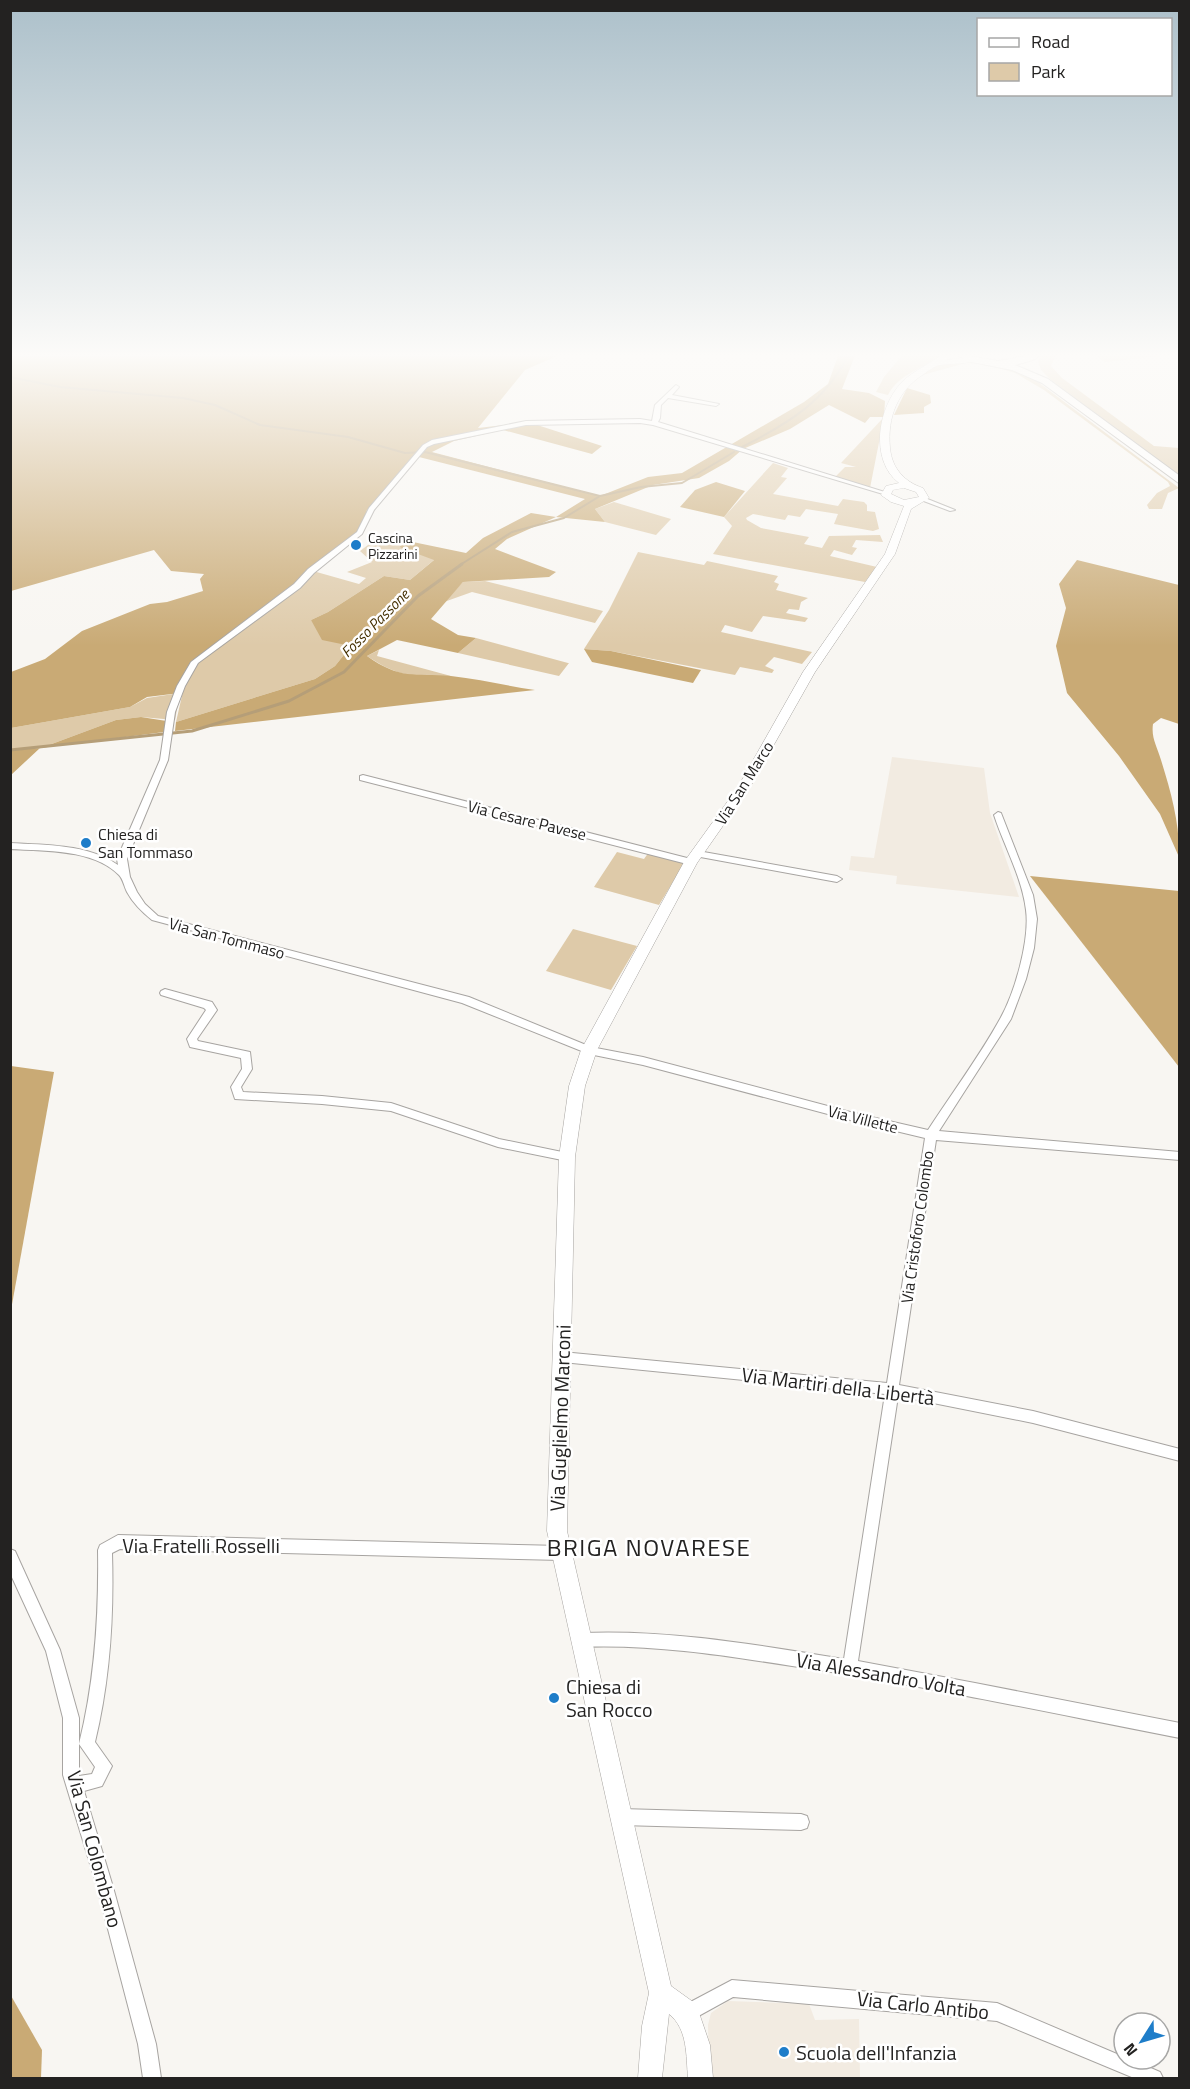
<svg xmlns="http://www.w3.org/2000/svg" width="1190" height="2089" font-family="'Titillium Web',sans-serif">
	<rect width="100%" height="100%" fill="#f8f6f2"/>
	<g fill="#f2ebe1">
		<path d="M 892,757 L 984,768 L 990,813 L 1019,897 L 896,884 L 897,876 L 849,870 L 851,856 L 874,858 Z"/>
		<path d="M 728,2001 L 809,2004 L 815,2020 L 859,2019 L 860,2078 L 709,2078 L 708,2025 L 711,2013 Z"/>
	</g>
	<g fill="#decaa9">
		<path d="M 904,353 L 944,353 C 926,368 899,373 888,395 L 876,392 L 884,377 Z"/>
		<path d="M 1042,353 L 1057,353 L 1051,366 L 1062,378 L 1154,446 L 1179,448 L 1179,476 L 1052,381 L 1041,370 L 1038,361 Z"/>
		<path d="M 1092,353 L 1179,353 L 1180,354 L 1105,362 Z"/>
		<path d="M 966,361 L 1001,366 L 1038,382 L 1179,488 L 1168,493 L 1162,509 L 1149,509 L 1147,505 L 1157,493 L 1170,486 L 1168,482 L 1044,390 L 1015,373 L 986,364 L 966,363 L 919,376 L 938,365 Z"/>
		<path d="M 884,417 L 870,488 L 835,477 L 845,467 L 856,467 L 841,463 Z"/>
		<path d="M 773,463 L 788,468 L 781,477 L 787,478 L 773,494 L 838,506 L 843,499 L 864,502 L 867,505 L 867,511 L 875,512 L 879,529 L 873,531 L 834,524 L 838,514 L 806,509 L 800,517 L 788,515 L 785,520 L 753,514 L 746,518 L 747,520 L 761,528 L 809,537 L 804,544 L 822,548 L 829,536 L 880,535 L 883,542 L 856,540 L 852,547 L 857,548 L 852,555 L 834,550 L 830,556 L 877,567 L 865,582 L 713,554 L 732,526 L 724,517 Z"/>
		<path d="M 614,502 L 671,519 L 656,535 L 605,522 L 595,509 Z"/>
		<path d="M 380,536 L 407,541 L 399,547 L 435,559 L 410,580 L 384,576 L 328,612 L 311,620 L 351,646 L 335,666 L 315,679 L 176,722 L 184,687 L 198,662 L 313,571 L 359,584 L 366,578 L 347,572 L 372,562 L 360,551 Z"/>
		<path d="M 638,552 L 704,565 L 707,561 L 778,576 L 774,582 L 779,584 L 776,590 L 808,598 L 801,602 L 799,610 L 789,609 L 786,613 L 808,618 L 805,622 L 763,616 L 752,632 L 725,625 L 721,632 L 812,652 L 802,664 L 774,657 L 765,666 L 774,670 L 772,673 L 740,667 L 735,675 L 611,651 L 584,649 L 609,610 Z"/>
		<path d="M 485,581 L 603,611 L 595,623 L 472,592 L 444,602 L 463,582 Z"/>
		<path d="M 476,638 L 568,663 L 569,663 L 559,676 L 458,653 Z"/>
		<path d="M 379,650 L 377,656 L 451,676 C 414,677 398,677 367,656 Z"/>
		<path d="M 180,693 L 175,720 L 141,717 L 116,720 L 41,748 L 11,750 L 11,728 L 130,707 L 147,698 Z"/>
		<path d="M 617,852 L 644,859 L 649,852 L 685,862 L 659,905 L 594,887 Z"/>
		<path d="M 573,929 L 637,946 L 611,990 L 546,971 Z"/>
	</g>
	<g fill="#c9aa75">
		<path d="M 11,353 L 564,353 L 525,370 L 478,428 L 528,422 L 602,446 L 592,454 L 503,430 L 454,441 L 432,452 L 600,496 L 648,477 L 682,473 L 804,402 L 828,384 L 839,353 L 856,353 L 842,389 L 869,393 L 885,401 L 884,417 L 870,417 L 865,423 L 829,405 L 790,429 L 743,449 L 729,461 L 699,478 L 653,485 L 595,509 L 605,522 L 556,517 L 507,539 L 495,549 L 556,572 L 549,577 L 463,582 L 431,619 L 458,635 L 476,638 L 458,653 L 397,640 L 367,656 C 401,680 413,673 451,676 C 479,679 507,686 535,690 L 175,731 L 176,722 L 315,679 L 335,666 L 351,646 L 322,640 L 311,620 L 328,612 L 384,576 L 410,580 L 434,560 L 399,547 L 408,541 L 466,553 L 483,538 L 531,513 L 556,517 L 585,499 L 415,456 L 367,510 L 359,533 L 296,586 L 245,621 L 212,648 L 197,662 L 180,693 L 147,697 L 130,707 L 11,728 L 11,672 L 45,659 L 82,631 L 150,604 L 167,602 L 203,591 L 200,579 L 204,574 L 171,571 L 154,550 L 11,591 Z"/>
		<path d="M 907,388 L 930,395 L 931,403 L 924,407 L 924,413 L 894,415 Z"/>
		<path d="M 716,482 L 745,491 L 724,517 L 680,507 L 695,490 Z"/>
		<path d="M 1077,560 L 1179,585 L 1179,724 L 1161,718 L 1153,724 C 1151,738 1157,746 1161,760 C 1171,792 1180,824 1179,857 L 1160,814 L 1119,756 L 1067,693 L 1056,646 L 1066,608 L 1059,584 Z"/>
		<path d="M 584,649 L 611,651 L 701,670 L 693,683 L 592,662 Z"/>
		<path d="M 141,717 L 173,722 L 172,731 L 40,748 L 11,775 L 11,750 L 41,748 L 116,720 Z"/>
		<path d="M 1030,876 L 1179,891 L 1179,1067 Z"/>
		<path d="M 11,1066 L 54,1072 L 11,1310 L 10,1066 Z"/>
		<path d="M 10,1994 L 42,2050 L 41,2078 L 11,2078 Z"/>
	</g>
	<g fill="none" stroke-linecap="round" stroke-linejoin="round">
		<g stroke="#b59e78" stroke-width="2">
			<path d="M 10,377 L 60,387 L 183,398 L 215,405 L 260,425 L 348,437 L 405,453 L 425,452 L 600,496"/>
			<path d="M 742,447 C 787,424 827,401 849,353"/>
			<path d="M 460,565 L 512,532 L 564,518 L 600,496 L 641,487 L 682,483 L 734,452"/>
		</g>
		<path stroke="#b59e78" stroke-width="3" d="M 10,750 L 192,731 L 289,701 L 344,672 L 418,596 L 462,564"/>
		<g stroke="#a7a4a1" stroke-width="2">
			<g id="street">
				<path d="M 676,385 L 679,387 L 672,395 L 719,404 L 716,406 L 668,398 L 661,405 L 660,418 L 658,422 L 888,493 L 883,494 L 653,425 L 640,423 L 526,425 L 434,444 L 427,447 L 374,510 L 362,534 L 314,573 L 300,588 L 198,663 L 185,686 L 175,712 L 168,760 L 127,859 L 130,877 L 137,892 L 145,904 L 158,916 L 469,997 L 591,1047 L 643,1057 L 854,1113 L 928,1130 C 952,1093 979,1057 1000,1019 C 1015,993 1030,939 1026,910 C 1022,877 1004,846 994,815 L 998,812 L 1001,813 L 1033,895 L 1037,919 L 1034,948 L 1026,979 L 1011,1019 L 939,1131 L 1180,1152 L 1180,1160 L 936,1140 L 899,1385 L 1033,1411 L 1180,1449 L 1180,1461 L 1033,1423 L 898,1396 L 858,1661 L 975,1683 L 1180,1723 L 1180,1738 C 1051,1713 922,1685 792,1666 C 722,1655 651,1644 580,1647 L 575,1645 L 573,1640 L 575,1635 L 580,1633 C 668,1629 757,1645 844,1659 L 885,1394 L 562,1362 L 558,1361 L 556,1357 L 558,1353 L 562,1352 L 887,1383 L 925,1138 L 854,1121 L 643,1065 L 589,1054 L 462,1003 L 152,920 C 142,912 133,903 127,892 C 124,886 123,879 119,875 C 93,849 45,851 10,849 L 10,843 C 46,845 88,844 118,865 L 117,859 L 160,760 L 167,712 L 177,686 L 191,662 L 294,584 L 308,569 L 357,532 L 369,508 L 423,445 L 432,440 L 526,421 L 640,419 L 652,421 L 655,405 Z"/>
				<path d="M 921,498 L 925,498 L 955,510 L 950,511 L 921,500 Z"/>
				<path d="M 363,775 L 691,859 L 696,862 L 691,865 L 360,780 L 360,776 Z"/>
				<path d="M 698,851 L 837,876 L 842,879 L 837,882 L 695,856 L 693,854 Z"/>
				<path d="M 165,989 L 212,1002 L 217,1010 L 197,1039 L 198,1041 L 250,1052 L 252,1069 L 241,1087 L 243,1092 L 322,1096 L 391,1103 L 499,1139 L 567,1153 L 571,1154 L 573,1157 L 571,1160 L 567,1161 L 498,1147 L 391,1111 L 322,1104 L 235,1099 L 231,1087 L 242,1069 L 241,1058 L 190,1047 L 187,1039 L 206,1010 L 204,1008 L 161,995 L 160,993 L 161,991 Z"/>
				<path d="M 118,1535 L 561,1546 L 566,1548 L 568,1553 L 566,1558 L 561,1560 L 120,1549 L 112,1553 C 114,1617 110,1680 95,1742 L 112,1766 L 102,1786 L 84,1791 L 113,1887 L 156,2044 L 161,2078 L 143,2078 L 138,2044 L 97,1887 L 63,1775 L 63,1718 L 46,1651 L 10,1573 L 10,1549 L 15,1551 L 60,1650 L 79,1718 L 79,1776 L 92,1774 L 95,1767 L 79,1744 C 95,1680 99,1616 98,1550 L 100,1545 Z"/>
				<path d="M 621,1809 L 801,1814 L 807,1816 L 809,1822 L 807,1828 L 801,1830 L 621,1825 L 615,1823 L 613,1817 L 615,1811 Z"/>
				<path d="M 732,1980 L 997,2003 L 1124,2057 L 1124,2059 L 1130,2059 L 1160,2072 L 1163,2078 L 1134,2078 L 997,2021 L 733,1997 L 693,2019 L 687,2022 L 681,2019 L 678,2013 L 681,2007 Z"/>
			</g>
		</g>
		<g stroke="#a7a4a1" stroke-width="1">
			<path id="secondary" d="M 944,353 L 953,353 L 946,360 L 972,357 L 976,359 C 967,365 952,363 940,365 C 935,366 929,370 924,374 C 898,390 887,417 890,448 C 892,469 905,482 923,488 L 929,498 L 911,509 L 895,554 L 815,672 L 750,787 L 697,863 L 597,1050 L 585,1086 L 575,1157 L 567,1531 L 671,1986 L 696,2004 L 710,2045 L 713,2078 L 688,2078 C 686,2056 688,2029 669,2014 L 662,2078 L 638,2078 L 642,2026 L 649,1993 L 547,1531 L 559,1157 L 569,1086 L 581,1050 L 684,862 L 738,787 L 803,672 L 885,554 L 904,506 L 891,502 L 881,495 L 886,486 L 899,483 C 869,460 878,407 902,382 C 914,370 931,364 944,353 ZM 904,488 L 916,492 L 919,497 L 904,500 L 891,494 L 893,490 Z"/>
		</g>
		<g stroke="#a7a4a1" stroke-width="2">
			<path id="primary" d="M 952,353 L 998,361 L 1043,353 L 1033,360 L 1015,365 L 1048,379 L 1180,476 L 1180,484 L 1042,383 L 1012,370 L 972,362 Z"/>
		</g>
		<use href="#street" fill="#fff" fill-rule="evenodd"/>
		<use href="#secondary" fill="#fff" fill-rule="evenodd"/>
		<use href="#primary" fill="#fff" fill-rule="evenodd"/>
	</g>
	<linearGradient id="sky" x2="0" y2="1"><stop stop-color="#acc0ca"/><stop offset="0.55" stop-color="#fcfbf9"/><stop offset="1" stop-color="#fcfbf9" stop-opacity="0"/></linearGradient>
	<rect width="1190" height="646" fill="url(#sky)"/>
	<g fill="#1e7dc9" stroke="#fff" stroke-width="2">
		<circle cx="356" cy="545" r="6"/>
		<circle cx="86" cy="843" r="6"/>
		<circle cx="554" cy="1698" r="6"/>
		<circle cx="784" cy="2052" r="6"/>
	</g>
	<g text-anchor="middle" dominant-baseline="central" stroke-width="5" stroke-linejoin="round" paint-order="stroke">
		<g font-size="14" fill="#232221" stroke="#fff" text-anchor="start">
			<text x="368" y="537">Cascina<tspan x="368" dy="16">Pizzarini</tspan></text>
		</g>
		<g font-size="15" font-style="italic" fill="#453003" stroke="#fff">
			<text transform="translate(375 623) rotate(-45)">Fosso Passone</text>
		</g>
		<g font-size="16" fill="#232221" stroke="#fff">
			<text transform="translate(744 783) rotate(-58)">Via San Marco</text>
			<text transform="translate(527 820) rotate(14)">Via Cesare Pavese</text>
			<text transform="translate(227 938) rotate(15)">Via San Tommaso</text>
			<text transform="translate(863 1119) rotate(14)">Via Villette</text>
			<text transform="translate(917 1227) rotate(-82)">Via Cristoforo Colombo</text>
		</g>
		<g font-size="16" fill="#232221" stroke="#fff" text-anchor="start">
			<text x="98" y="834">Chiesa di<tspan x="98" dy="18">San Tommaso</tspan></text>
		</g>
		<g font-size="20" fill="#232221" stroke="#fff">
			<text transform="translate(838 1386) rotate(7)">Via Martiri della Libertà</text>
			<text transform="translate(560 1418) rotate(-88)">Via Guglielmo Marconi</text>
			<text x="201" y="1545">Via Fratelli Rosselli</text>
			<text transform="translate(881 1674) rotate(10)">Via Alessandro Volta</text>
			<text transform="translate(95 1849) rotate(75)">Via San Colombano</text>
			<text transform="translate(923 2005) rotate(6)">Via Carlo Antibo</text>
		</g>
		<g font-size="20" fill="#232221" stroke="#fff" text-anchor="start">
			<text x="566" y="1686">Chiesa di<tspan x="566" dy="23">San Rocco</tspan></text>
			<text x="796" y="2052">Scuola dell'Infanzia</text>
		</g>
		<g font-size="24" letter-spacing="1.5" fill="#232221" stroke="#fff">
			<text x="649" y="1547">BRIGA NOVARESE</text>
		</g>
	</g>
	<rect width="1190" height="2089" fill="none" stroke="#232221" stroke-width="24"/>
	<rect x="977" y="18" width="195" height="78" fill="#ffffff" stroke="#a7a7a6" stroke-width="1.5"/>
	<rect x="989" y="38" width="30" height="9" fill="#ffffff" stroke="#a7a7a6" stroke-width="1.5"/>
	<text x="1031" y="48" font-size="18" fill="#232221">Road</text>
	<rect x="989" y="63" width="30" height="18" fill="#decaa9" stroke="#a7a7a6" stroke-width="1.5"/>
	<text x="1031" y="78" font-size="18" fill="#232221">Park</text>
	<g transform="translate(1142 2041) rotate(233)"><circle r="28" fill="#ffffff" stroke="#a7a7a6" stroke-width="1.5"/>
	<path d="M0-4.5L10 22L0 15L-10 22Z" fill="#1e7dc9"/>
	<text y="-9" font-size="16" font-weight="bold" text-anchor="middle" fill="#232221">N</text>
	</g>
</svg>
